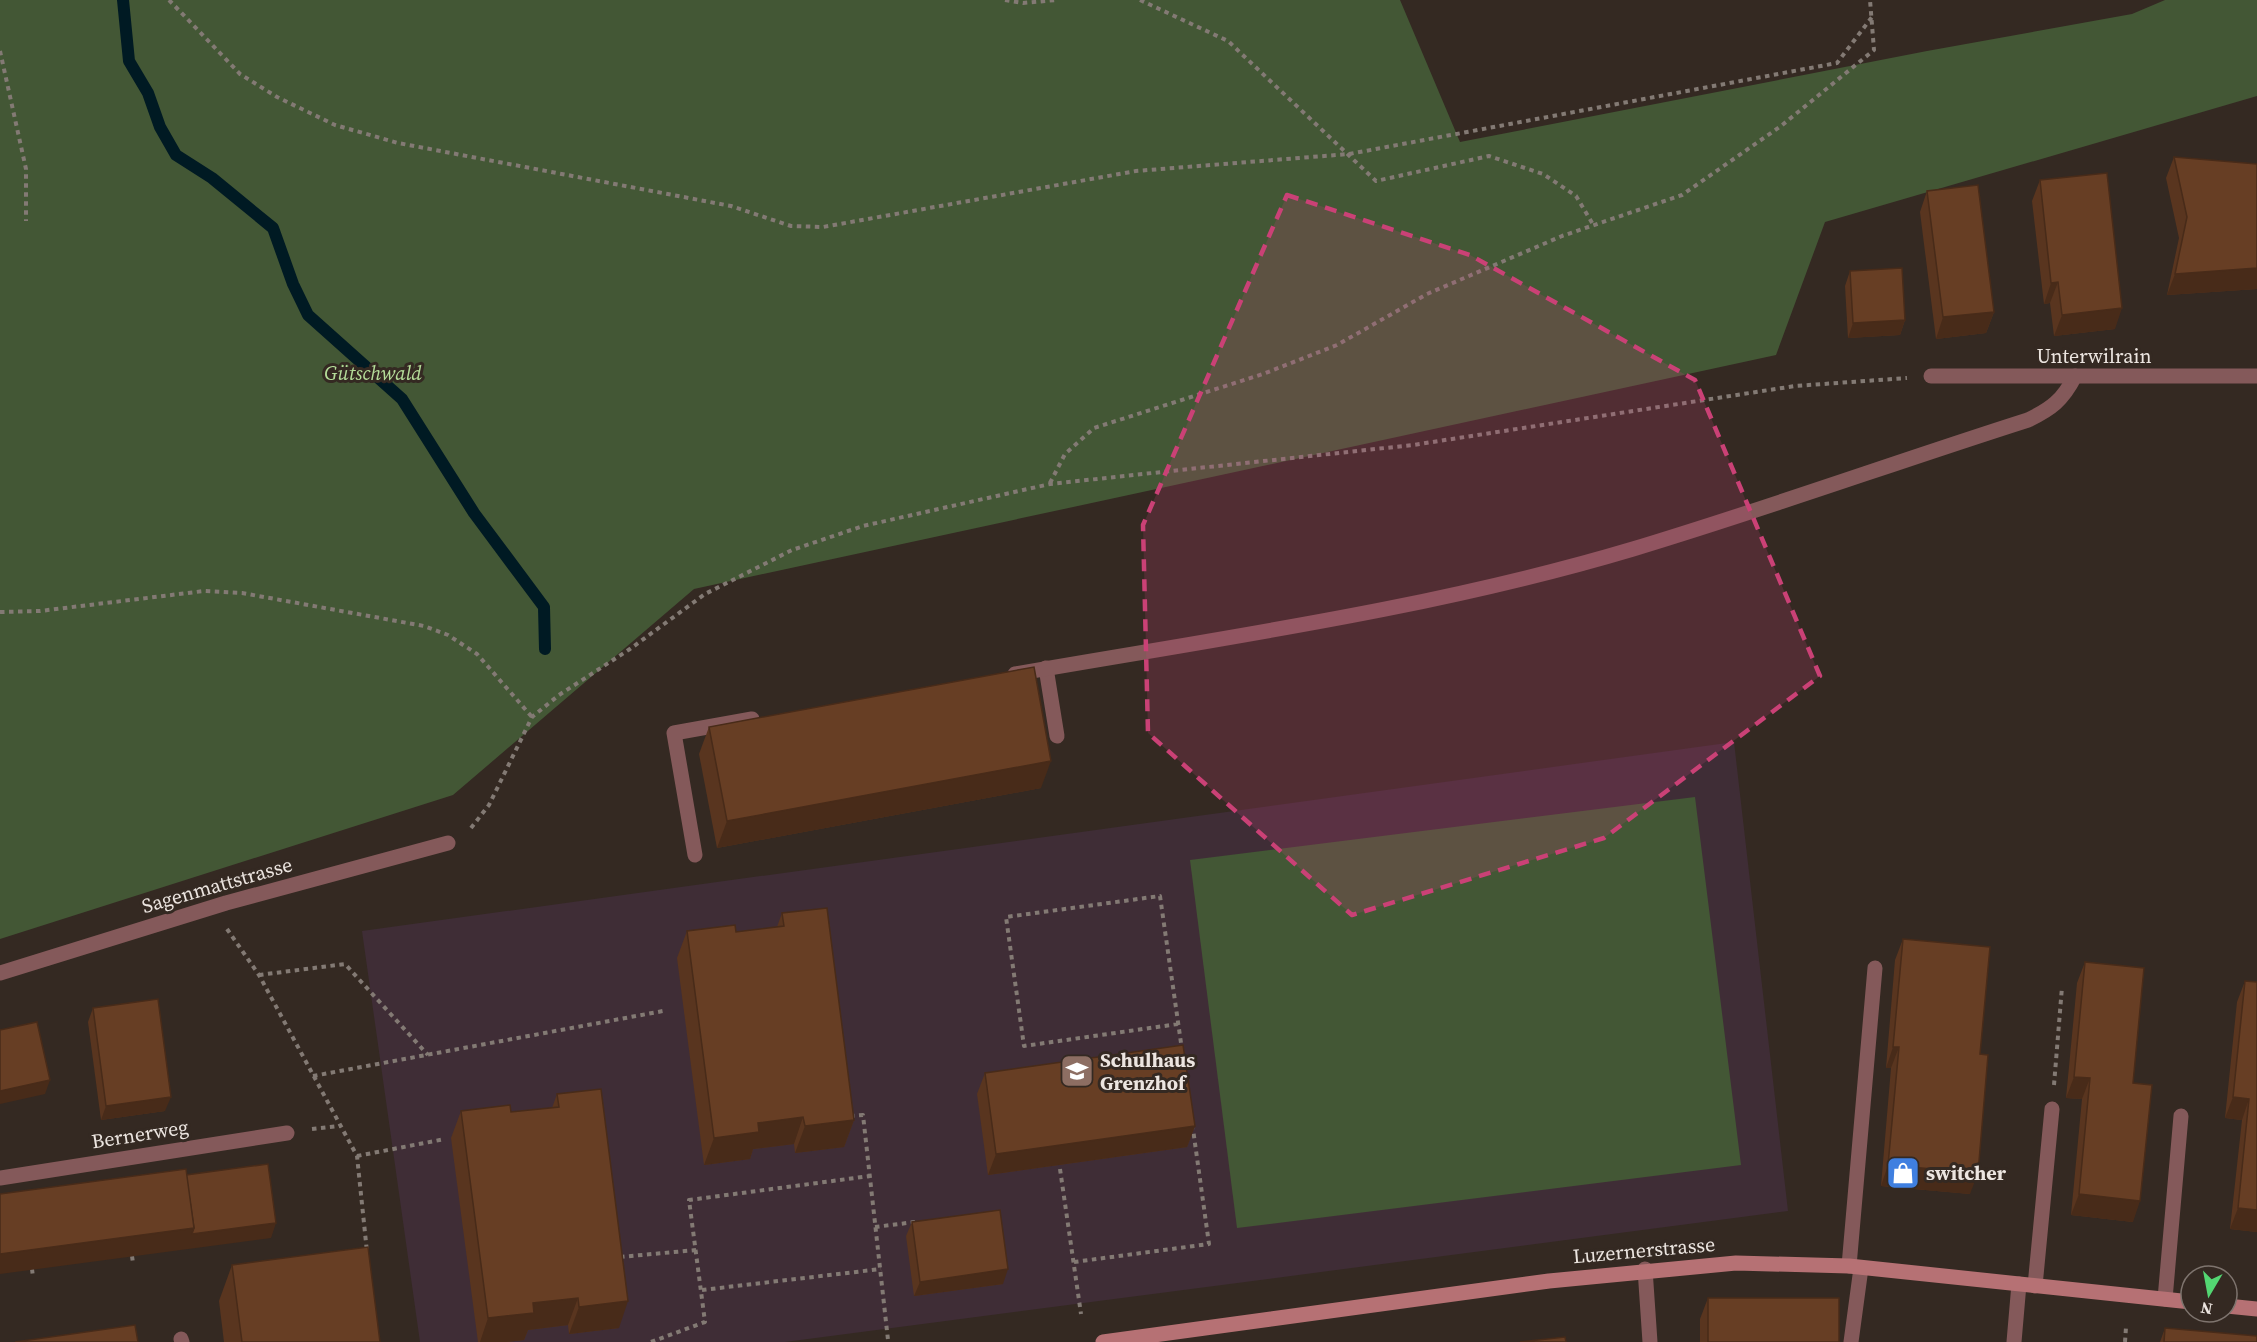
<svg xmlns="http://www.w3.org/2000/svg" width="2257" height="1342" font-family="'Source Serif 4',serif">
	<rect width="100%" height="100%" fill="#342922"/>
	<path fill="#3f2d36" d="M 1734,742 L 1788,1211 L 785,1342 L 420,1342 L 362,931 Z"/>
	<g fill="#435735">
		<path d="M 0,0 L 1400,0 L 1460,142 L 1927,51 L 2132,14 L 2165,0 L 2257,0 L 2257,96 L 1825,222 L 1776,355 L 694,589 L 453,795 L 0,939 Z"/>
		<path d="M 1695,797 L 1741,1165 L 1237,1228 L 1190,860 Z"/>
	</g>
	<g fill="none" stroke-linecap="round" stroke-linejoin="round">
		<path stroke="#001a23" stroke-width="12" d="M 123,0 L 129,61 L 148,93 L 160,127 L 176,155 L 212,178 L 273,228 L 293,284 L 308,315 L 402,399 L 474,513 L 544,607 L 545,649"/>
		<g stroke="#837a74" stroke-width="4" stroke-dasharray="4.5 4.5" stroke-linecap="butt">
			<path d="M 169,0 L 240,74 L 277,97 L 335,125 L 398,143 L 731,206 L 791,226 L 823,227 L 1136,171 L 1349,154 L 1837,63 L 1872,17"/>
			<path d="M 1005,0 L 1023,3 L 1056,0"/>
			<path d="M 1140,0 L 1228,41 L 1376,181 L 1489,156 L 1543,174 L 1576,196 L 1594,226"/>
			<path d="M 0,51 L 26,169 L 26,221"/>
			<path d="M 1050,483 L 1065,454 L 1094,428 L 1263,374 L 1337,345 L 1427,294 L 1562,236 L 1682,195 L 1781,126 L 1874,50 L 1870,0"/>
			<path d="M 0,612 L 40,611 L 204,591 L 242,593 L 424,626 L 448,635 L 477,654 L 532,717"/>
			<path d="M 471,828 L 489,805 L 532,717 L 559,695 L 630,649 L 705,594 L 792,550 L 863,526 L 1050,484 L 1413,445 L 1795,386 L 1907,378"/>
			<path d="M 227,929 L 259,975 L 357,1156 L 367,1252"/>
			<path d="M 259,975 L 345,964 L 428,1055"/>
			<path d="M 1178,1024 L 1024,1046 L 1006,917 L 1160,896 L 1182,1050"/>
			<path d="M 313,1076 L 663,1011"/>
			<path d="M 2054,1085 L 2062,987"/>
			<path d="M 850,1116 L 863,1115 L 888,1340"/>
			<path d="M 312,1129 L 340,1126"/>
			<path d="M 357,1156 L 445,1139"/>
			<path d="M 1060,1169 L 1081,1314"/>
			<path d="M 875,1227 L 915,1222"/>
			<path d="M 132,1256 L 133,1263"/>
			<path d="M 620,1257 L 696,1250"/>
			<path d="M 1074,1262 L 1209,1244 L 1193,1129"/>
			<path d="M 32,1269 L 33,1277"/>
			<path d="M 702,1290 L 881,1269"/>
			<path d="M 651,1342 L 705,1322 L 689,1200 L 870,1176"/>
			<path d="M 2125,1342 L 2126,1327"/>
		</g>
		<g stroke="#84595a" stroke-width="15">
			<path d="M 1046,668 L 1057,736"/>
			<path d="M 1015,674 C 1221,638 1432,609 1633,549 C 1766,509 1896,462 2028,420 C 2051,409 2063,400 2075,376"/>
			<path d="M 695,855 L 674,733 L 752,719"/>
			<path d="M 1849,1266 L 1875,968"/>
			<path d="M 1645,1269 L 1650,1342"/>
			<path d="M 2035,1286 L 2052,1109"/>
			<path d="M 2165,1299 L 2181,1116"/>
			<path d="M 181,1339 L 182,1342"/>
			<path d="M 1851,1342 L 1861,1268"/>
			<path d="M 2014,1342 L 2019,1284"/>
		</g>
		<g stroke="#84595a" stroke-width="15">
			<path d="M 1931,376 L 2257,376"/>
			<path d="M 0,973 L 226,903 L 448,843"/>
			<path d="M 0,1178 L 287,1133"/>
		</g>
		<g stroke="#b67174" stroke-width="15">
			<path d="M 2227,1306 L 2257,1309"/>
			<path d="M 1103,1342 L 1549,1281 L 1736,1263 L 1849,1266 L 2191,1302"/>
		</g>
	</g>
	<g fill="#59351f">
		<path d="M 2174,157 L 2257,289 L 2167,295 L 2179,238 L 2166,178 Z"/>
		<path d="M 2040,180 L 2115,329 L 2054,336 L 2050,303 L 2044,304 L 2032,201 Z"/>
		<path d="M 1927,191 L 1994,312 L 1986,333 L 1936,339 L 1920,212 Z"/>
		<path d="M 1850,271 L 1905,320 L 1900,335 L 1848,338 L 1845,286 Z"/>
		<path d="M 709,727 L 1041,788 L 717,848 L 699,754 Z"/>
		<path d="M 782,913 L 854,1120 L 844,1147 L 795,1153 L 794,1144 L 753,1149 L 750,1159 L 704,1165 L 677,958 L 687,931 L 736,932 L 777,927 Z"/>
		<path d="M 1903,939 L 1980,1054 L 1970,1194 L 1881,1186 L 1891,1068 L 1886,1068 L 1895,960 Z"/>
		<path d="M 2085,962 L 2133,1083 L 2133,1222 L 2071,1215 L 2082,1099 L 2066,1098 L 2077,983 Z"/>
		<path d="M 2245,981 L 2257,982 L 2257,1232 L 2230,1229 L 2242,1120 L 2225,1118 L 2237,1002 Z"/>
		<path d="M 93,1008 L 165,1111 L 101,1120 L 88,1022 Z"/>
		<path d="M 985,1073 L 1195,1126 L 1187,1147 L 988,1175 L 977,1094 Z"/>
		<path d="M 557,1094 L 619,1328 L 569,1334 L 568,1325 L 528,1330 L 524,1340 L 506,1342 L 478,1342 L 451,1138 L 461,1111 L 511,1112 L 552,1108 Z"/>
		<path d="M 912,1222 L 1003,1284 L 914,1296 L 906,1236 Z"/>
		<path d="M 232,1265 L 380,1342 L 224,1342 L 219,1301 Z"/>
		<path d="M 1708,1298 L 1839,1342 L 1700,1342 L 1700,1319 Z"/>
		<path d="M 2165,1328 L 2257,1342 L 2160,1342 Z"/>
	</g>
	<g fill="#482b19">
		<path d="M 2257,268 L 2257,289 L 2167,295 L 2175,274 Z"/>
		<path d="M 2058,282 L 2050,303 L 2044,304 L 2051,283 Z"/>
		<path d="M 2122,308 L 2115,329 L 2054,336 L 2062,315 Z"/>
		<path d="M 1994,312 L 1986,333 L 1936,339 L 1943,317 Z"/>
		<path d="M 1905,320 L 1900,335 L 1848,338 L 1853,323 Z"/>
		<path d="M 1051,761 L 1041,788 L 717,848 L 727,821 Z"/>
		<path d="M 1893,1047 L 1899,1047 L 1891,1068 L 1886,1068 Z"/>
		<path d="M 2074,1077 L 2090,1078 L 2082,1099 L 2066,1098 Z"/>
		<path d="M 50,1080 L 45,1094 L 0,1104 L 0,1091 Z"/>
		<path d="M 171,1097 L 165,1111 L 101,1120 L 106,1106 Z"/>
		<path d="M 2233,1097 L 2249,1099 L 2242,1120 L 2225,1118 Z"/>
		<path d="M 803,1117 L 794,1144 L 753,1149 L 750,1159 L 704,1165 L 714,1138 L 758,1123 Z"/>
		<path d="M 854,1120 L 844,1147 L 795,1153 L 805,1126 Z"/>
		<path d="M 1195,1126 L 1187,1147 L 988,1175 L 996,1154 Z"/>
		<path d="M 1888,1165 L 1978,1173 L 1970,1194 L 1881,1186 Z"/>
		<path d="M 2079,1194 L 2140,1201 L 2133,1222 L 2071,1215 Z"/>
		<path d="M 2238,1208 L 2257,1210 L 2257,1232 L 2230,1229 Z"/>
		<path d="M 276,1223 L 271,1238 L 0,1274 L 0,1254 L 194,1228 Z"/>
		<path d="M 1008,1269 L 1003,1284 L 914,1296 L 920,1282 Z"/>
		<path d="M 578,1298 L 568,1325 L 528,1330 L 524,1340 L 506,1342 L 480,1342 L 488,1318 L 533,1303 Z"/>
		<path d="M 628,1301 L 619,1328 L 569,1334 L 579,1307 Z"/>
	</g>
	<g fill="#673e24" stroke="#482b19" stroke-width="1.5">
		<path d="M 2174,157 L 2257,164 L 2257,268 L 2175,274 L 2187,217 Z"/>
		<path d="M 2107,173 L 2122,308 L 2062,315 L 2058,282 L 2051,283 L 2040,180 Z"/>
		<path d="M 1978,185 L 1994,312 L 1943,317 L 1927,191 Z"/>
		<path d="M 1902,268 L 1905,320 L 1853,323 L 1850,271 Z"/>
		<path d="M 1034,667 L 1051,761 L 727,821 L 709,727 Z"/>
		<path d="M 827,908 L 854,1120 L 805,1126 L 803,1117 L 758,1123 L 759,1132 L 714,1138 L 687,931 L 735,925 L 736,932 L 784,926 L 782,913 Z"/>
		<path d="M 1903,939 L 1990,947 L 1980,1054 L 1988,1055 L 1978,1173 L 1888,1165 L 1899,1047 L 1893,1047 Z"/>
		<path d="M 2085,962 L 2144,968 L 2133,1083 L 2152,1085 L 2140,1201 L 2079,1194 L 2090,1078 L 2074,1077 Z"/>
		<path d="M 2245,981 L 2257,982 L 2257,1210 L 2238,1208 L 2249,1099 L 2233,1097 Z"/>
		<path d="M 158,999 L 171,1097 L 106,1106 L 93,1008 Z"/>
		<path d="M 37,1022 L 50,1080 L 0,1091 L 0,1030 Z"/>
		<path d="M 1183,1045 L 1195,1126 L 996,1154 L 985,1073 Z"/>
		<path d="M 601,1089 L 628,1301 L 579,1307 L 578,1298 L 533,1303 L 534,1313 L 488,1318 L 461,1111 L 510,1105 L 511,1112 L 559,1107 L 557,1094 Z"/>
		<path d="M 268,1164 L 276,1223 L 192,1234 L 194,1228 L 186,1175 Z"/>
		<path d="M 186,1169 L 194,1228 L 0,1254 L 0,1194 Z"/>
		<path d="M 1000,1210 L 1008,1269 L 920,1282 L 912,1222 Z"/>
		<path d="M 368,1247 L 380,1342 L 242,1342 L 232,1265 Z"/>
		<rect x="1708" y="1298" width="131" height="44"/>
		<path d="M 135,1325 L 138,1342 L 15,1342 Z"/>
		<path d="M 2165,1328 L 2257,1336 L 2257,1342 L 2164,1342 Z"/>
		<path d="M 1565,1337 L 1566,1342 L 1520,1342 Z"/>
	</g>
	<path fill="#ca4176" fill-opacity="0.2" stroke="#ca4176" stroke-width="4.5" stroke-dasharray="12 8" stroke-linejoin="round" d="M 1287,195 L 1470,255 L 1695,380 L 1820,676 L 1604,838 L 1352,915 L 1148,733 L 1143,525 Z"/>
	<defs>
		<g id="school-square" transform="scale(1.725)"><rect x="-9" y="-9" width="18" height="18" rx="4" fill="#8d6e63" stroke="#342922"/><path d="M0-5L7-2L0 1L-7-2ZM-4 1L0 2.5L4 1V4Q0 6-4 4Z" fill="#fff"/></g>
		<g id="shop-square" transform="scale(1.725)"><rect x="-9" y="-9" width="18" height="18" rx="4" fill="#3f7fe0" stroke="#342922"/><path d="M-5-2.5h2.3a2.7 3.5 0 0 1 5.4 0H5L5.5 6h-11ZM-1.5-2.5h3a1.5 2.3 0 0 0-3 0Z" fill="#fff"/></g>
	</defs>
	<g fill-rule="evenodd">
		<use href="#school-square" x="1077" y="1071"/>
		<use href="#shop-square" x="1903" y="1173"/>
	</g>
	<g text-anchor="middle" dominant-baseline="central" stroke-width="6" stroke-linejoin="round" paint-order="stroke">
		<g font-size="20" fill="#ece5e0" stroke="#342922">
			<text x="2094" y="356">Unterwilrain</text>
			<text transform="translate(217 885) rotate(-16)">Sagenmattstrasse</text>
			<text transform="translate(140 1134) rotate(-9)">Bernerweg</text>
			<text transform="translate(1644 1250) rotate(-5)">Luzernerstrasse</text>
		</g>
		<g font-size="20" font-style="italic" fill="#b5dd99" stroke="#342922">
			<text x="373" y="373">Gütschwald</text>
		</g>
		<g font-size="20" font-weight="bold" fill="#ece5e0" stroke="#342922" text-anchor="start">
			<text x="1100" y="1060">Schulhaus<tspan x="1100" dy="23">Grenzhof</tspan></text>
			<text x="1926" y="1173">switcher</text>
		</g>
	</g>
	<g transform="translate(2209 1294) rotate(190)"><circle r="28" fill="#342922" stroke="#7e746e" stroke-width="1.5"/>
	<path d="M0-4.5L10 22L0 15L-10 22Z" fill="#53d672"/>
	<text y="-9" font-size="16" font-weight="bold" text-anchor="middle" fill="#ece5e0">N</text>
	</g>
</svg>
